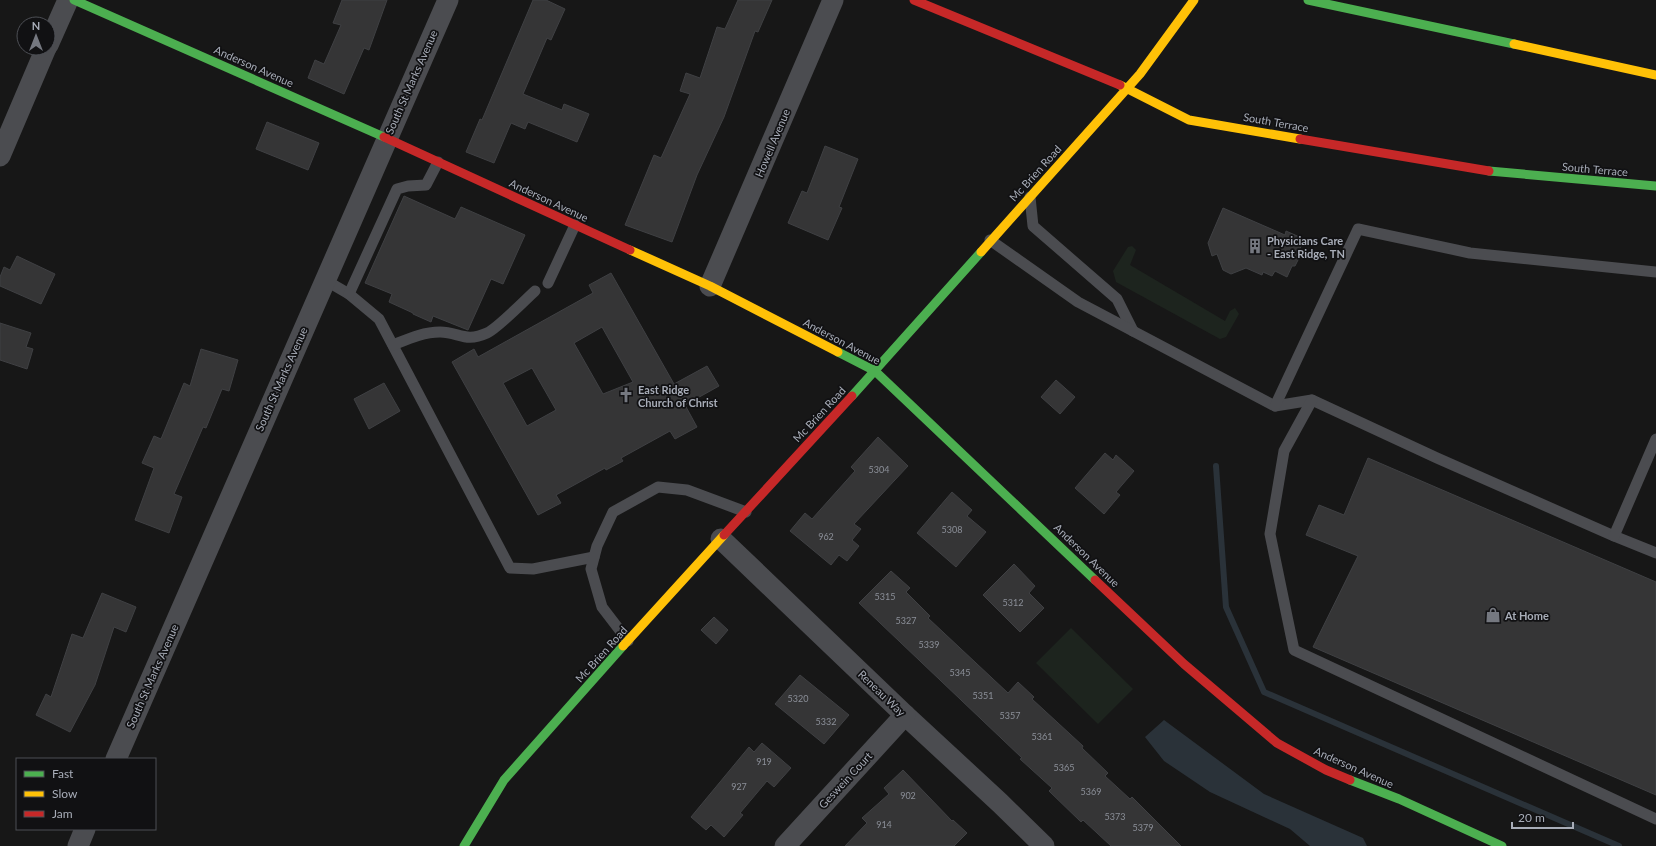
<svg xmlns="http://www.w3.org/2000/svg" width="1656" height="846" font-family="Lato,sans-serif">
	<rect width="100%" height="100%" fill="#171717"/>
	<g fill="#1d241e">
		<path d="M 1132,246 L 1136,250 L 1130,265 L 1225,321 L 1230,311 L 1235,308 L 1239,314 L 1226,337 L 1220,339 L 1116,282 L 1113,271 L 1128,247 Z"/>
		<path d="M 1071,628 L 1133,689 L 1098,724 L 1036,663 Z"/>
	</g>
	<path fill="#2a3239" d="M 1164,720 L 1264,794 L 1363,838 L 1367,846 L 1310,846 L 1290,829 L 1210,792 L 1164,761 L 1145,737 Z"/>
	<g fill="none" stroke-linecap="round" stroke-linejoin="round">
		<path stroke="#2a3239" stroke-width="6" d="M 1216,466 L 1226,607 L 1264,692 L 1619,846"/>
	</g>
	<g fill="#353536" stroke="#3f4043" fill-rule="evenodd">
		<path d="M 342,0 L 387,0 L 369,50 L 364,48 L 344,94 L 308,78 L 315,60 L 324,64 L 341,25 L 333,23 Z"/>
		<path d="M 533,0 L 546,0 L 565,9 L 551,40 L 547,38 L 523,94 L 562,110 L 564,104 L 589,114 L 577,142 L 528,122 L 525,129 L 511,123 L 494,163 L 466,152 L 480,119 L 482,120 Z"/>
		<path d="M 738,0 L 772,0 L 758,32 L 755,31 L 724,117 L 697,175 L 672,242 L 625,225 L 654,155 L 661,158 L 690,94 L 680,91 L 686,73 L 700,78 L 717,27 L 725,29 Z"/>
		<path d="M 267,122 L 319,143 L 308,170 L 256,149 Z"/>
		<path d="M 825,146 L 858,159 L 839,207 L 842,208 L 828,240 L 788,223 L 802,191 L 807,193 Z"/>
		<path d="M 404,196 L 455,219 L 461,207 L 525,235 L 503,284 L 491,279 L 468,330 L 433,316 L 431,322 L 413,314 L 413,313 L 389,302 L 392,294 L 365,283 Z"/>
		<path d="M 1223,208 L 1285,235 L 1286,231 L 1304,239 L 1299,251 L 1302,252 L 1295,266 L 1292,266 L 1287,277 L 1275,271 L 1272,276 L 1263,272 L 1262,275 L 1246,268 L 1231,274 L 1223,270 L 1217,254 L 1212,256 L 1208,243 Z"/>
		<path d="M 17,256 L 55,274 L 41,304 L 0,286 L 0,277 L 4,267 L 10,270 Z"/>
		<path d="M 611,273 L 674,384 L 707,366 L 719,386 L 685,405 L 697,427 L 675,439 L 670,431 L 621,458 L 623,461 L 606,470 L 605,468 L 556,495 L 561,503 L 538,515 L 452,362 L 474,349 L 478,357 L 593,293 L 589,285 ZM 602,327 L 633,382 L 603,394 L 574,343 ZM 532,368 L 556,410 L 527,426 L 503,383 Z"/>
		<path d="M 0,323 L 31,333 L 26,347 L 33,349 L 27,369 L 0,360 Z"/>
		<path d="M 201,349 L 238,360 L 229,391 L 222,389 L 206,428 L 203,427 L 174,494 L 182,497 L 169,533 L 135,520 L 154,468 L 142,463 L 154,436 L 161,439 L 184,383 L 190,386 Z"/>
		<path d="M 1056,380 L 1075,397 L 1060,414 L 1041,397 Z"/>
		<path d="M 384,383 L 400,411 L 369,429 L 354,399 Z"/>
		<path d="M 878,437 L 908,466 L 854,524 L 861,529 L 852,540 L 859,546 L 847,561 L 839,555 L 831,565 L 790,531 L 805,513 L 812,519 L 855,471 L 851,467 Z"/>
		<path d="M 1105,453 L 1113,460 L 1116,455 L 1134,471 L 1116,492 L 1120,495 L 1104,514 L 1075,488 Z"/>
		<path d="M 1368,458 L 1656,582 L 1656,795 L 1313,647 L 1358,556 L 1306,535 L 1319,505 L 1344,515 Z"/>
		<path d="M 952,492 L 972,510 L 967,516 L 986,532 L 956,567 L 917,533 Z"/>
		<path d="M 1014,564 L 1035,586 L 1029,593 L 1044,608 L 1020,632 L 983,595 Z"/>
		<path d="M 891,571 L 910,588 L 906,592 L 930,616 L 928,618 L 1008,693 L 1018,682 L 1034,697 L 1032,699 L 1083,746 L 1082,748 L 1108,773 L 1105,776 L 1130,799 L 1132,797 L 1181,846 L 1111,846 L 1083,820 L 1081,822 L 1049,791 L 1052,788 L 1020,759 L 1022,758 L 859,603 Z"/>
		<path d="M 102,593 L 136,607 L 126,632 L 114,627 L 95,685 L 70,732 L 36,715 L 46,694 L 51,697 L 72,634 L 83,638 Z"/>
		<path d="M 714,617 L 728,630 L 716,644 L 701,630 Z"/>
		<path d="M 800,675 L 849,715 L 824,744 L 775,704 Z"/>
		<path d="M 762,743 L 791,768 L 774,787 L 767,781 L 740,813 L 743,815 L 724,837 L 711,825 L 706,830 L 691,817 L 749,747 L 754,752 Z"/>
		<path d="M 903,770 L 952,821 L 953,820 L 967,833 L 954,846 L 845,846 L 867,823 L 862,818 L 889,794 L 884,788 Z"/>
	</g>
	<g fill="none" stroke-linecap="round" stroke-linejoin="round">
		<g stroke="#4b4c50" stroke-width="11">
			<path d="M 1030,197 L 1033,226 L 1117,299 L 1133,331"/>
			<path d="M 990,240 L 1078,302 L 1275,406 L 1312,400 L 1437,458 L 1614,536 L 1656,553"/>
			<path d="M 325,280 L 349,294 L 379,319 L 510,568 L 533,569 L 594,557"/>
			<path d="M 548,283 L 575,225"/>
			<path d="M 349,294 L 397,189 L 408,186 L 426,185 L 438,162"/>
			<path d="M 393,345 C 408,339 423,332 440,332 C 459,332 465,343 487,333 C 498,328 525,300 535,291"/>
			<path d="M 1312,400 L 1284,451 L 1270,534 L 1294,650 L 1656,819"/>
			<path d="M 1275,406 L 1358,229 L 1470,253 L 1656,272"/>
			<path d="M 1614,536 L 1656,439"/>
			<path d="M 628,641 L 602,607 L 591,569 L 597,546 L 613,512 L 658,487 L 687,490 L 746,512"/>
		</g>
		<g stroke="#4b4c50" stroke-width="21">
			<path d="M 48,45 L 68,0"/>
			<path d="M 0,156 L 46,48"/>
			<path d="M 710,286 L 833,0"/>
			<path d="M 721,539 L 905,715 L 1000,803 L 1044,846"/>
			<path d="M 116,759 L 448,0"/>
			<path d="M 78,846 L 85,829"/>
			<path d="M 785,846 L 905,715"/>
		</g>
		<g stroke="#4caf50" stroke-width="9">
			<path d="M 74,0 L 384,137"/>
			<path d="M 1308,0 L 1514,44"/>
			<path d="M 1489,171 L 1656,186"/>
			<path d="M 838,352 L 875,371 L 1095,580"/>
			<path d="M 852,396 L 981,252"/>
			<path d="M 1350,780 L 1399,799 L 1502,846"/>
			<path d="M 464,846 L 504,780 L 623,646"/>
		</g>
		<g stroke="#ffc107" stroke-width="9">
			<path d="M 1514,44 L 1656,75"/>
			<path d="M 1120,85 L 1189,120 L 1300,139"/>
			<path d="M 630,250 L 710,286 L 838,352"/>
			<path d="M 981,252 L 1140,74 L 1194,0"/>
			<path d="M 623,646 L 724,535"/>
		</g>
		<g stroke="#c62828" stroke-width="9">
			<path d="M 914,0 L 1120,85"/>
			<path d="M 384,137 L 630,250"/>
			<path d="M 1300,139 L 1489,171"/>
			<path d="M 724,535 L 852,396"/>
			<path d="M 1095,580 L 1184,664 L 1277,743 L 1326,770 L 1350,780"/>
		</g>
	</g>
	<defs>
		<g id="building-bare" transform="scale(1.2)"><path d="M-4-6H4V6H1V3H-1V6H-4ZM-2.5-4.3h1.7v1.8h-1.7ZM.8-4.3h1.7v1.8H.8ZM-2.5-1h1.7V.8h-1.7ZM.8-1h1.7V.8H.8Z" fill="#757880" stroke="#111113" stroke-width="2.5" paint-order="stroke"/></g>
		<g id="church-bare" transform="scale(1.2)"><path d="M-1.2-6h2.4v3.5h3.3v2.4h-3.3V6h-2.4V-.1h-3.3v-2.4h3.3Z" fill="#757880" stroke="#111113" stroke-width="2.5" paint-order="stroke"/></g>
		<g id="shop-bare" transform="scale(1.2)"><path d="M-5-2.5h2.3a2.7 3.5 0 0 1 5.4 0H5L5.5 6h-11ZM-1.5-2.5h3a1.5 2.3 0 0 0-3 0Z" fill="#757880" stroke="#111113" stroke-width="2.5" paint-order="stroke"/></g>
	</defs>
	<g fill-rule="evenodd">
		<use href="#building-bare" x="1255" y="246"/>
		<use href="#church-bare" x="626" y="395"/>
		<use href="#shop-bare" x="1493" y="615"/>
	</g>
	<g text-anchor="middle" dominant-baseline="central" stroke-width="3.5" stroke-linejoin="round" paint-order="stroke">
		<g font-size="9" fill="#8b8f98">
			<text x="879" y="469">5304</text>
			<text x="952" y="529">5308</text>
			<text x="826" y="536">962</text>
			<text x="885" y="596">5315</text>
			<text x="1013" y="602">5312</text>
			<text x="906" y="620">5327</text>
			<text x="929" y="644">5339</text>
			<text x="960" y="672">5345</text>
			<text x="983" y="695">5351</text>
			<text x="798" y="698">5320</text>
			<text x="1010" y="715">5357</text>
			<text x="826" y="721">5332</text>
			<text x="1042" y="736">5361</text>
			<text x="764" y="761">919</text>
			<text x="1064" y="767">5365</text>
			<text x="739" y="786">927</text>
			<text x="1091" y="791">5369</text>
			<text x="908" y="795">902</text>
			<text x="1115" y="816">5373</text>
			<text x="884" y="824">914</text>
			<text x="1143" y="827">5379</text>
		</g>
		<g font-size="11" fill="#a8adb8" stroke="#111113">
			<text transform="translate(254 66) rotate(24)">Anderson Avenue</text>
			<text transform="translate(411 82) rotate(-66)">South St Marks Avenue</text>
			<text transform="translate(1276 122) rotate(10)">South Terrace</text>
			<text transform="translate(772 143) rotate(-67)">Howell Avenue</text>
			<text transform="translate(1595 169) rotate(5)">South Terrace</text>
			<text transform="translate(1035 173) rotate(-48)">Mc Brien Road</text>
			<text transform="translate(549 200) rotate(25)">Anderson Avenue</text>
			<text transform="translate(842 341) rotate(28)">Anderson Avenue</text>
			<text transform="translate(281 379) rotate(-66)">South St Marks Avenue</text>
			<text transform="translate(819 414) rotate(-47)">Mc Brien Road</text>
			<text transform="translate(1087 555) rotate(44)">Anderson Avenue</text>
			<text transform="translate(601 654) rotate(-48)">Mc Brien Road</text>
			<text transform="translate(152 676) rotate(-66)">South St Marks Avenue</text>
			<text transform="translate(882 693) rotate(44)">Reneau Way</text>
			<text transform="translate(1354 767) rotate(24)">Anderson Avenue</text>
			<text transform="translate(845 780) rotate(-47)">Geswein Court</text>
		</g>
		<g font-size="11" font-weight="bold" fill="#a8adb8" stroke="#111113" text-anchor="start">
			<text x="1267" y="240">Physicians Care<tspan x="1267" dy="13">- East Ridge, TN</tspan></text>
			<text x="638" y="389">East Ridge<tspan x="638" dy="13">Church of Christ</tspan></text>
			<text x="1505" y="615">At Home</text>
		</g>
	</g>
	<rect x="16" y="758" width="140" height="72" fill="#111113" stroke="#4d4f55"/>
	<rect x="24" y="771" width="20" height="6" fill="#4caf50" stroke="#4d4f55"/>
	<text x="52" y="778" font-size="12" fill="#a8adb8">Fast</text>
	<rect x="24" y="791" width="20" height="6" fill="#ffc107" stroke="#4d4f55"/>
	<text x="52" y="798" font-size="12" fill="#a8adb8">Slow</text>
	<rect x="24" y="811" width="20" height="6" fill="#c62828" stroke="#4d4f55"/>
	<text x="52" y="818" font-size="12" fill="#a8adb8">Jam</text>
	<g transform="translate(36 36)"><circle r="19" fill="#111113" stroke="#4d4f55"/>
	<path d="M0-3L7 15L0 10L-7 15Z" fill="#757880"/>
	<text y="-6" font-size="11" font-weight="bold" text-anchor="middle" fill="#a8adb8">N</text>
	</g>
	<path d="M1512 822v6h61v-6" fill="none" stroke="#a8adb8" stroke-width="2"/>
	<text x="1518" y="822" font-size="12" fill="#a8adb8" stroke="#111113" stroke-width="3" paint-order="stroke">20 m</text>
</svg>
